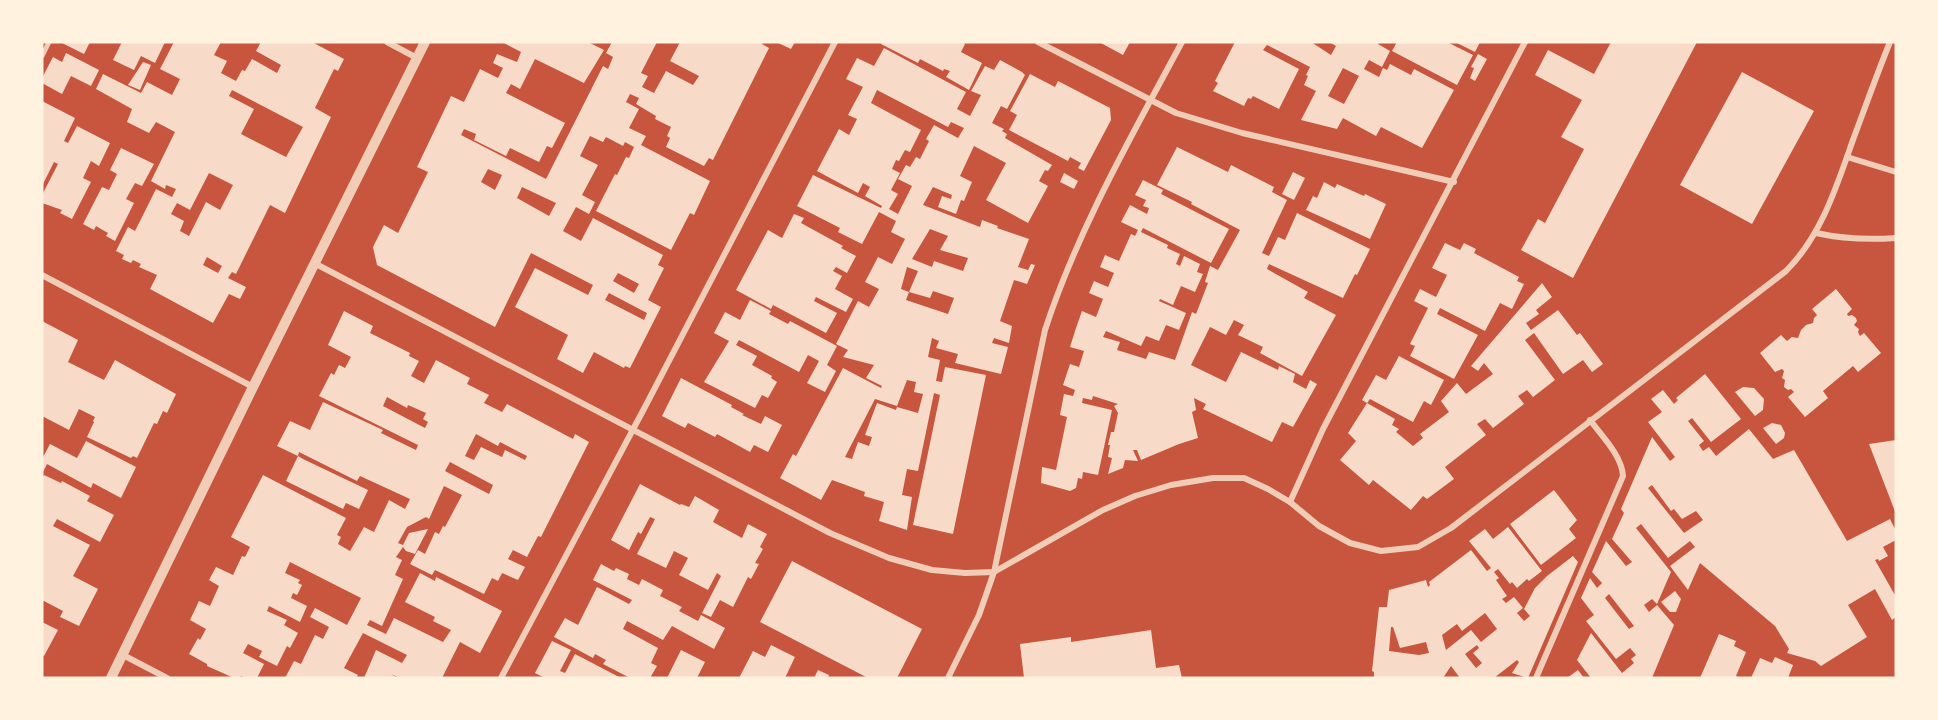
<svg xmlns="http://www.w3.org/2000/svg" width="1938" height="720" font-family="'Source Serif 4',serif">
	<rect width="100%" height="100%" fill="#c8553d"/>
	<g fill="#f7dbc8" fill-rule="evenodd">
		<path d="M 60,42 L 90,42 L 84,54 Z"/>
		<path d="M 122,42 L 165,42 L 155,63 L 141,56 L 134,70 L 113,60 Z"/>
		<path d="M 174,42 L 221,42 L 214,55 L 227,61 L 221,73 L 236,81 L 242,70 L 245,71 L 252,59 L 277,73 L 281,65 L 256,51 L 261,42 L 312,42 L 344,59 L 338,71 L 334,69 L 315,108 L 331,117 L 285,213 L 270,205 L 236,274 L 232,272 L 228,278 L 246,287 L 240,299 L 229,294 L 213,323 L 150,289 L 157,275 L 139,267 L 141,264 L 133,260 L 131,263 L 122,259 L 124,255 L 116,251 L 128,227 L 135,231 L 156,189 L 172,197 L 176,189 L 166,185 L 165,189 L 151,181 L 175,132 L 156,122 L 149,133 L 127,122 L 132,109 L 96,89 L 103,74 L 141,93 L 147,82 L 172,95 L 180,79 L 160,69 ZM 232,90 L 303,127 L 286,157 L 241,134 L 254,109 L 229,96 ZM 209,173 L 233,185 L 220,210 L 206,202 L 189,236 L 180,231 L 184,221 L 171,214 L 177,203 L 190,210 ZM 207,257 L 222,266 L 218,273 L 203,265 Z"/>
		<path d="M 502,42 L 588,42 L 604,50 L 584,83 L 535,59 L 520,89 L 511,84 L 506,93 L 565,123 L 552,148 L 547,146 L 539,162 L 510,148 L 506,156 L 474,140 L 476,134 L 464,129 L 461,135 L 546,179 L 603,66 L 608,69 L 613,57 L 606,53 L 612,42 L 657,42 L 641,73 L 648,76 L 642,87 L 654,93 L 666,71 L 693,85 L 699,76 L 670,61 L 680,42 L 763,42 L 762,44 L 769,48 L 713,160 L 709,158 L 704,166 L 666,147 L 670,138 L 667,136 L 671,127 L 655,119 L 656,116 L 636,104 L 639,98 L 630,94 L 626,102 L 639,109 L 629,128 L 646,136 L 641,145 L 710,181 L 694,215 L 690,213 L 671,250 L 596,211 L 615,174 L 617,175 L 626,157 L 629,158 L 634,147 L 625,142 L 623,146 L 606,137 L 603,142 L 590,136 L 580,156 L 598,165 L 582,195 L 595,202 L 589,214 L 576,207 L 563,231 L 581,241 L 593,218 L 663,255 L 658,265 L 664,268 L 648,300 L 661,307 L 630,368 L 625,366 L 624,368 L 594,352 L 583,373 L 557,359 L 568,335 L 515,307 L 535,268 L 588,295 L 593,285 L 531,253 L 495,327 L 377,265 L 373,247 L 384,225 L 398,233 L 428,172 L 417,167 L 451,96 L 464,102 L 480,69 L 498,78 L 503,68 L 493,63 L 497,54 L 517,62 L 521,52 ZM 488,169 L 502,175 L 495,190 L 481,182 ZM 522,187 L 556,203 L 549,216 L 517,198 ZM 618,273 L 639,284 L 634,293 L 613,281 ZM 609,293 L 647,313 L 644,320 L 605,300 Z"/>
		<path d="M 776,42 L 795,42 L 791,49 Z"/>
		<path d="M 882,42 L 962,42 L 965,44 L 961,52 L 982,63 L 969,90 L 946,77 L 950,71 L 944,69 L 943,71 L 920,59 L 918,63 L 881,44 Z"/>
		<path d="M 1099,42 L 1130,42 L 1123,55 Z"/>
		<path d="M 1235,42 L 1311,42 L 1331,55 L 1336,46 L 1329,42 L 1379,42 L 1378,44 L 1390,51 L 1382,67 L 1369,60 L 1364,69 L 1379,77 L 1383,68 L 1387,70 L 1390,64 L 1411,75 L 1414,69 L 1454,90 L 1422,148 L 1381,127 L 1376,136 L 1343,118 L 1337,129 L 1301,120 L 1316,91 L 1304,85 L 1308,76 L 1306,75 L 1310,67 L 1267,45 L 1263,50 L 1299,69 L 1279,109 L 1253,96 L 1251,99 L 1248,98 L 1244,106 L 1213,91 L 1218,83 L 1215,81 ZM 1343,68 L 1359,76 L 1344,104 L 1328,96 Z"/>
		<path d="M 1397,42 L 1447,42 L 1473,55 L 1457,85 L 1392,51 Z"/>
		<path d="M 1455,42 L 1480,42 L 1475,52 Z"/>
		<path d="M 1611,42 L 1697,42 L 1573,278 L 1521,250 L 1538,219 L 1545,223 L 1584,149 L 1561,137 L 1582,100 L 1535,75 L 1548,50 L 1594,74 Z"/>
		<path d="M 884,48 L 966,92 L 957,109 L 970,116 L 981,95 L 971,91 L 985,66 L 994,70 L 1000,60 L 1022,72 L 1025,75 L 1007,109 L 1001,106 L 992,123 L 1004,129 L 1002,131 L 1007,134 L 1005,138 L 1052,165 L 1048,171 L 1045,170 L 1039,181 L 1048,186 L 1028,223 L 986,200 L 1006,163 L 974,146 L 960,176 L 972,182 L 964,201 L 961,200 L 956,214 L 938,207 L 942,196 L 951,199 L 952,195 L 933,187 L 923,205 L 980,227 L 982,220 L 998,226 L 997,228 L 1029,239 L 1018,267 L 1028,270 L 1031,264 L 1035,265 L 1027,284 L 1014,280 L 1000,321 L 1012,326 L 1009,343 L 994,338 L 992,343 L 1008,347 L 1001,374 L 955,363 L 958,354 L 936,348 L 939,341 L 932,338 L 928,357 L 940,360 L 936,381 L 942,382 L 945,367 L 986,375 L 953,534 L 913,525 L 940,395 L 934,393 L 918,471 L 907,469 L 902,495 L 912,497 L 907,530 L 879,521 L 884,502 L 864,496 L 865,492 L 832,480 L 821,500 L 780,478 L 793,454 L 796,456 L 843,368 L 881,388 L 882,386 L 866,378 L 874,365 L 843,357 L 848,350 L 836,344 L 858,301 L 869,307 L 879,289 L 865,282 L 878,257 L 892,264 L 905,239 L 891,232 L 896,221 L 879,212 L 862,244 L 838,232 L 840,228 L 797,206 L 813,175 L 881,208 L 882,206 L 865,196 L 870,187 L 863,183 L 858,193 L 817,171 L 839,129 L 849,135 L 857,119 L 848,115 L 863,87 L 846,79 L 857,58 L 874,66 ZM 877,90 L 948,127 L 951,122 L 964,128 L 958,138 L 934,125 L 926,139 L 929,141 L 920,159 L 916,157 L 910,167 L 906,165 L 898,179 L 912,186 L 898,214 L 889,209 L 898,194 L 891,190 L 900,173 L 892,169 L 896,160 L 899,161 L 905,150 L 910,152 L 921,130 L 871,103 ZM 930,229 L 948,236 L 940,250 L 968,258 L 963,271 L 934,261 L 932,267 L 912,259 ZM 907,267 L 918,271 L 909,292 L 930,298 L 933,291 L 954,298 L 948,314 L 906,300 L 909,292 L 901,289 ZM 907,380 L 916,382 L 914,392 L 923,394 L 918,413 L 897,407 L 896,410 L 877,403 L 865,435 L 872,437 L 869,446 L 858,442 L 852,459 L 845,457 L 875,399 L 897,406 Z"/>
		<path d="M 66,53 L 99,70 L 91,86 L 71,76 L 62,94 L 42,83 L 42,78 L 53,57 L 62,62 Z"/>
		<path d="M 1478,54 L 1487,59 L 1475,81 L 1470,78 L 1474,68 L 1471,67 Z"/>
		<path d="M 143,62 L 151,65 L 140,90 L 128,85 Z"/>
		<path d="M 1742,72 L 1814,111 L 1752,224 L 1680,185 Z"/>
		<path d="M 1030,74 L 1055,87 L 1058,81 L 1110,108 L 1111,120 L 1084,171 L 1078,168 L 1081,163 L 1070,157 L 1068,161 L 1009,130 L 1017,115 L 1010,111 Z"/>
		<path d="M 42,101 L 75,118 L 64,141 L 68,143 L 77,126 L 110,143 L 99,166 L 91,161 L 83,178 L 91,182 L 72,219 L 60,213 L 62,210 L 42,203 L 42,195 L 58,164 L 54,162 L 42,186 Z"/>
		<path d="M 1177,147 L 1228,172 L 1231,165 L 1274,187 L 1272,192 L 1287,200 L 1262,253 L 1269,256 L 1278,237 L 1285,240 L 1297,213 L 1370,249 L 1357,275 L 1355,274 L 1343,298 L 1269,264 L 1267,269 L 1308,292 L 1304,298 L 1336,315 L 1302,376 L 1260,353 L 1263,347 L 1238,335 L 1244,325 L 1234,320 L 1226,335 L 1210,327 L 1191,365 L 1226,382 L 1241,352 L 1278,370 L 1279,366 L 1295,374 L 1293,382 L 1306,389 L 1310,380 L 1317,384 L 1293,427 L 1282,422 L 1272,442 L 1203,409 L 1206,404 L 1194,398 L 1196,410 L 1192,412 L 1198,438 L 1179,444 L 1141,460 L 1137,450 L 1133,450 L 1138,461 L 1125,460 L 1123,468 L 1108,474 L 1112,458 L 1108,457 L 1110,445 L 1108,445 L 1111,432 L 1114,432 L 1118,413 L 1114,406 L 1118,404 L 1093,396 L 1092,400 L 1083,398 L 1082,403 L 1112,410 L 1098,475 L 1083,472 L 1082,479 L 1078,478 L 1076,488 L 1070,491 L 1041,483 L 1042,467 L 1056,470 L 1067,417 L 1060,415 L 1064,394 L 1073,396 L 1075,390 L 1063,385 L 1070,364 L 1079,367 L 1084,351 L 1070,347 L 1076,328 L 1082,311 L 1096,317 L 1103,299 L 1089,293 L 1094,281 L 1108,287 L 1114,273 L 1100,267 L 1105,255 L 1119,261 L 1131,234 L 1135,236 L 1138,230 L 1121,222 L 1130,205 L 1147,214 L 1149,208 L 1143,206 L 1146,200 L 1135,195 L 1143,180 L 1163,190 L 1161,194 L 1229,229 L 1211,263 L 1143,228 L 1141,232 L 1168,245 L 1167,248 L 1180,254 L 1176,264 L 1180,266 L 1184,256 L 1200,264 L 1197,272 L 1203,274 L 1195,292 L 1181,286 L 1173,305 L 1160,299 L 1159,301 L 1186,313 L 1179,330 L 1166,325 L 1159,341 L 1146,336 L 1141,346 L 1106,331 L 1103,337 L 1120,342 L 1117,350 L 1146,359 L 1149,352 L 1175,360 L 1192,312 L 1196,314 L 1208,283 L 1205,282 L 1210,266 L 1218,270 L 1240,230 L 1191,204 L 1192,202 L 1157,185 Z"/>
		<path d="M 121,148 L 154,164 L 142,186 L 135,183 L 126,199 L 134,203 L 115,241 L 106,236 L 108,233 L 101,229 L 96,226 L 94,230 L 83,224 L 102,187 L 109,190 L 117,174 L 110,170 Z"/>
		<path d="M 1293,172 L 1305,178 L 1294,200 L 1282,194 Z"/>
		<path d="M 1064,173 L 1078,181 L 1074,189 L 1060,182 Z"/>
		<path d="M 1324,182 L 1335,188 L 1337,184 L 1364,196 L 1365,194 L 1386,204 L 1370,239 L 1306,210 L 1313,196 L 1317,198 Z"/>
		<path d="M 794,214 L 804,218 L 801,223 L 843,246 L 841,248 L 856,256 L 847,273 L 836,267 L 833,271 L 842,276 L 835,289 L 853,299 L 846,312 L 816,297 L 814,301 L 837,313 L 826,333 L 773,305 L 771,309 L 736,290 L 768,230 L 782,238 Z"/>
		<path d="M 1445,243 L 1460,250 L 1464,243 L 1476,249 L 1474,253 L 1519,277 L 1517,281 L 1524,284 L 1512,309 L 1500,303 L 1485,331 L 1440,308 L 1437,314 L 1478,335 L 1454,379 L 1410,356 L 1415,346 L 1410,344 L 1428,308 L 1414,301 L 1420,289 L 1436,297 L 1447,275 L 1432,268 Z"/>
		<path d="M 1542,283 L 1552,297 L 1536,310 L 1539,314 L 1526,323 L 1531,330 L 1558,310 L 1577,335 L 1580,333 L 1603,364 L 1592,372 L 1583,360 L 1563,374 L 1534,333 L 1525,340 L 1555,380 L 1533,397 L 1527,390 L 1518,396 L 1524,404 L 1493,428 L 1485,419 L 1477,424 L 1486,435 L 1445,467 L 1454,479 L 1427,499 L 1423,496 L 1411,510 L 1373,480 L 1369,485 L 1340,460 L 1356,441 L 1348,433 L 1367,403 L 1395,419 L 1392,425 L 1399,429 L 1396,432 L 1413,446 L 1423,438 L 1420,434 L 1449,412 L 1441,401 L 1457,383 L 1466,394 L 1493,374 L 1484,363 L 1478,371 L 1471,366 Z"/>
		<path d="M 1836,289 L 1852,309 L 1847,314 L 1848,316 L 1852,315 L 1856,318 L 1857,321 L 1854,325 L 1859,329 L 1858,332 L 1860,336 L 1864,333 L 1881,353 L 1858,372 L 1853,366 L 1823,391 L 1828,398 L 1805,417 L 1788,397 L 1794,392 L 1791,389 L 1788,390 L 1784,387 L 1785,380 L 1782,378 L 1784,371 L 1782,369 L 1775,372 L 1760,353 L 1781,335 L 1787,341 L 1792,337 L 1798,338 L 1801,330 L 1806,325 L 1813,323 L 1814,318 L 1817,315 L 1812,309 Z"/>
		<path d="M 750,300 L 771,311 L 769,314 L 788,324 L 790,321 L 837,346 L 827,365 L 836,371 L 825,392 L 807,383 L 819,361 L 808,355 L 799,372 L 739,340 L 736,345 L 757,356 L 752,365 L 772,376 L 771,378 L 777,382 L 768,398 L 762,395 L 755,408 L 704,382 L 729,341 L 714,333 L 725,312 L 740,320 Z"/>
		<path d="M 344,311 L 373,326 L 370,333 L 410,353 L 409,356 L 419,361 L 411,376 L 424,383 L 436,360 L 470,378 L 467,384 L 489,395 L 484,403 L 502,412 L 507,404 L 573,439 L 575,434 L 589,442 L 541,537 L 538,536 L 527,557 L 513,550 L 508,559 L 525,567 L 518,580 L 502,573 L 498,581 L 492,578 L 484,594 L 435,570 L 432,575 L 410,564 L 418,550 L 425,554 L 435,532 L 439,534 L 443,526 L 445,527 L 462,495 L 444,486 L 429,519 L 426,517 L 407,527 L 398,543 L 403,545 L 409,533 L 428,529 L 415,554 L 406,551 L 403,547 L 396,557 L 402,560 L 395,575 L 403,579 L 382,626 L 370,620 L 367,625 L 386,634 L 394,618 L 443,642 L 451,630 L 433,621 L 435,617 L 405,602 L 420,573 L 435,581 L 436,577 L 502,611 L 480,653 L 460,642 L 442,678 L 400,678 L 391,674 L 398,678 L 364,678 L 376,650 L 402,663 L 407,655 L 363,633 L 344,668 L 358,675 L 356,678 L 285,678 L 294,661 L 301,664 L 315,635 L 323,639 L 329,627 L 310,617 L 315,608 L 347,625 L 361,598 L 290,562 L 285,573 L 300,580 L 298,583 L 302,585 L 297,595 L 293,593 L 291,598 L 307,606 L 300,622 L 269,606 L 267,611 L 287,620 L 284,625 L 298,633 L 290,648 L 287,646 L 277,666 L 259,657 L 262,651 L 248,644 L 243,653 L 264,664 L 257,678 L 245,678 L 241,676 L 240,678 L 234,678 L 207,666 L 207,664 L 189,654 L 198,638 L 200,640 L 206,629 L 190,620 L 199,601 L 210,606 L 219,586 L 209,580 L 216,567 L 233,575 L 242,556 L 245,557 L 250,547 L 231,537 L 263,475 L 346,518 L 337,535 L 341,537 L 338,544 L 350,551 L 364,527 L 374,532 L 389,500 L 405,509 L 410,499 L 360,476 L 357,481 L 299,452 L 298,456 L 303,459 L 368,490 L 359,509 L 346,503 L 343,509 L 286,481 L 298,456 L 277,446 L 290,421 L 310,430 L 323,402 L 383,430 L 381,433 L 416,450 L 418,445 L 319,396 L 331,373 L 334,375 L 339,365 L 345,368 L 351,357 L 328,345 ZM 387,397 L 407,408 L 408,405 L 426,413 L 423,419 L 428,422 L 425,428 L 383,406 ZM 476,434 L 498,446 L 500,442 L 527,456 L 525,460 L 505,450 L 502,457 L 481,447 L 474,460 L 465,456 ZM 450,462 L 493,485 L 489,494 L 445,471 Z"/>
		<path d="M 42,321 L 78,340 L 68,362 L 104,380 L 115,360 L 176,394 L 167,413 L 163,411 L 157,424 L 154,423 L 137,458 L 133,456 L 131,458 L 87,437 L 94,422 L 93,421 L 95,417 L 79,409 L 69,430 L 42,416 Z"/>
		<path d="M 1399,356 L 1444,380 L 1431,405 L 1424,401 L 1413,422 L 1370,399 L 1367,403 L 1362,400 L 1376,375 L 1386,380 Z"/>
		<path d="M 1705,374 L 1741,419 L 1711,442 L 1692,418 L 1688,421 L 1704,441 L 1699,445 L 1703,451 L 1709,447 L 1716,456 L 1749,429 L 1773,459 L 1794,450 L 1847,541 L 1890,519 L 1896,531 L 1896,540 L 1883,547 L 1888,556 L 1879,561 L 1878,559 L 1875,560 L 1896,597 L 1896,617 L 1892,620 L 1875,589 L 1848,605 L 1867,637 L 1821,666 L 1815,661 L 1787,653 L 1789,649 L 1775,626 L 1700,563 L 1688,590 L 1670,566 L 1695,547 L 1690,541 L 1668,558 L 1641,524 L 1636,528 L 1671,572 L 1657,604 L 1652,599 L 1644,605 L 1649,612 L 1657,605 L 1674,625 L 1652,678 L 1591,678 L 1577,660 L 1591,633 L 1622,673 L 1634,663 L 1631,659 L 1636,655 L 1630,648 L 1616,659 L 1586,621 L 1594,615 L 1581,598 L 1590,578 L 1597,588 L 1602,583 L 1592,572 L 1606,541 L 1626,566 L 1632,562 L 1612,539 L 1624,513 L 1621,509 L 1652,437 L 1670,461 L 1675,457 L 1648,422 L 1662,412 L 1651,399 L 1663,390 L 1674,404 L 1678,400 L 1676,398 ZM 1652,485 L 1671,511 L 1674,509 L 1682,519 L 1696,511 L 1703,520 L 1684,533 L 1648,488 ZM 1609,594 L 1634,626 L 1629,629 L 1605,598 Z"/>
		<path d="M 681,378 L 732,405 L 731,407 L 744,414 L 742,415 L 761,424 L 765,416 L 782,425 L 768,452 L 754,445 L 750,452 L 717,434 L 715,437 L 688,423 L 685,428 L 662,416 Z"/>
		<path d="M 1743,387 L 1754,388 L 1764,399 L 1763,410 L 1755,416 L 1735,392 Z"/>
		<path d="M 1772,423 L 1781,425 L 1785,433 L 1784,438 L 1776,444 L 1763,428 Z"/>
		<path d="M 1896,440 L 1896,514 L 1869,444 Z"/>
		<path d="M 86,441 L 136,467 L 121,498 L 93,483 L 91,488 L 47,464 L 42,474 L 42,459 L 50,444 L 77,458 Z"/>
		<path d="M 44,475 L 61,483 L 62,481 L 90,496 L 87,501 L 114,515 L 100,542 L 57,519 L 53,526 L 90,545 L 73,576 L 98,589 L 79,626 L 60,617 L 63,611 L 42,600 L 42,479 Z"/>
		<path d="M 640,484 L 680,505 L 681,504 L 689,507 L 695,496 L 719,510 L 713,522 L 742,538 L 748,524 L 767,534 L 760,547 L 763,549 L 755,563 L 759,564 L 751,579 L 748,577 L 733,607 L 720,600 L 711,617 L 702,613 L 721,576 L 717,573 L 708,590 L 679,575 L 688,558 L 674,551 L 666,568 L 637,554 L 655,519 L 650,517 L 641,534 L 638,532 L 629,550 L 611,540 Z"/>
		<path d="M 1554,490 L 1577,520 L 1569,529 L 1576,538 L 1541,565 L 1510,524 Z"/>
		<path d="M 1508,527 L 1542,571 L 1529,581 L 1527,579 L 1517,588 L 1512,582 L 1510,584 L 1498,569 L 1494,572 L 1499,578 L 1496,580 L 1507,596 L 1502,599 L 1506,603 L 1514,597 L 1523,608 L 1517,613 L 1524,621 L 1530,616 L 1524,609 L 1535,588 L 1547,576 L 1573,556 L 1578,562 L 1528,678 L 1512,673 L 1519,662 L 1517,660 L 1494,678 L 1460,678 L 1451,666 L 1443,678 L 1374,678 L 1374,672 L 1372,671 L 1379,607 L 1387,607 L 1389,590 L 1426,580 L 1428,587 L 1430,585 L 1429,582 L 1471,550 L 1487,571 L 1491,568 L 1469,541 L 1485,529 L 1493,539 ZM 1485,613 L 1497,629 L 1481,642 L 1471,630 L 1446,650 L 1442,635 L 1457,624 L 1462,631 ZM 1391,627 L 1393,627 L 1400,648 L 1426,642 L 1429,653 L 1419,655 L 1389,651 ZM 1477,645 L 1479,648 L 1473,653 L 1482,663 L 1476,668 L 1465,654 Z"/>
		<path d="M 792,561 L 922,629 L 897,678 L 868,678 L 760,622 Z"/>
		<path d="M 601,564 L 614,571 L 616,568 L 629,574 L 627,579 L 639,585 L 642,579 L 663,590 L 660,596 L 682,607 L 679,611 L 698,621 L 701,615 L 725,628 L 714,649 L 672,626 L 663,640 L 627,621 L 623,629 L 658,648 L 651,663 L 657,666 L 650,678 L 630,678 L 603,664 L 606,660 L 595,654 L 593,658 L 554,637 L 565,618 L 578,625 L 597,587 L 629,604 L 632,600 L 593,580 Z"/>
		<path d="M 1675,591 L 1681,599 L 1676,612 L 1670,612 L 1661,602 Z"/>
		<path d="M 42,622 L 58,630 L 44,656 L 42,655 Z"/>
		<path d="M 1151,630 L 1156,668 L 1179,665 L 1182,678 L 1024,678 L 1020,644 L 1071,637 L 1071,642 Z"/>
		<path d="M 1719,634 L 1736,641 L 1734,646 L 1746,652 L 1736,676 L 1740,678 L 1700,678 Z"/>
		<path d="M 552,641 L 571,650 L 560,671 L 565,673 L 575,654 L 621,678 L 545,678 L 535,673 Z"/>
		<path d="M 771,645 L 795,657 L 785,678 L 739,678 L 753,651 L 765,657 Z"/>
		<path d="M 681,650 L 705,662 L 697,678 L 667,678 Z"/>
		<path d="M 1775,657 L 1793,665 L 1788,678 L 1751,678 L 1760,658 L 1772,663 Z"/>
		<path d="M 818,670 L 829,675 L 828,678 L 814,678 Z"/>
		<path d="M 1578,670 L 1584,678 L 1567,678 Z"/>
	</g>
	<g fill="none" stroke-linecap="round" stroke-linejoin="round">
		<path stroke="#f1ccb7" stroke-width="5" d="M 42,56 L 49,42"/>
		<g stroke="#f1ccb7" stroke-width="6">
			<path d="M 387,42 L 417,58"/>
			<path d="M 1038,42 L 1176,113 L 1242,133 L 1454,182"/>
			<path d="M 1847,157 L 1896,172"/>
			<path d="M 1816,233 C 1843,239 1868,240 1896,238"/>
			<path d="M 316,264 L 830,533 L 889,558 L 932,570 L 965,573 L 994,572 L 1103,510 L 1135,496 L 1171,485 L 1213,478 L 1244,478 L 1268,489 L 1290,502 L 1319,526 L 1350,543 L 1381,551 L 1418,547 L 1451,528 L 1786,271 C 1822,235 1837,185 1854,137 C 1866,105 1877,74 1890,42"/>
			<path d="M 42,275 L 253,387"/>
			<path d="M 1290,502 L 1323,429 L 1525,42"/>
			<path d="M 123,655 L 167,678"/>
			<path d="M 501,678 L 646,405 L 835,42"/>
			<path d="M 948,678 L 979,615 L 994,572 L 1045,330 C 1078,229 1132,135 1182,42"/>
			<path d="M 1536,678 L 1623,476 C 1622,456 1602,436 1590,420"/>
		</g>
		<path stroke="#f1ccb7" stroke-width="10" d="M 111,678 L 253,387 L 425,42"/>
	</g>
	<rect width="1938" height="720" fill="none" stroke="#fff3e0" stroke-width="87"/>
</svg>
